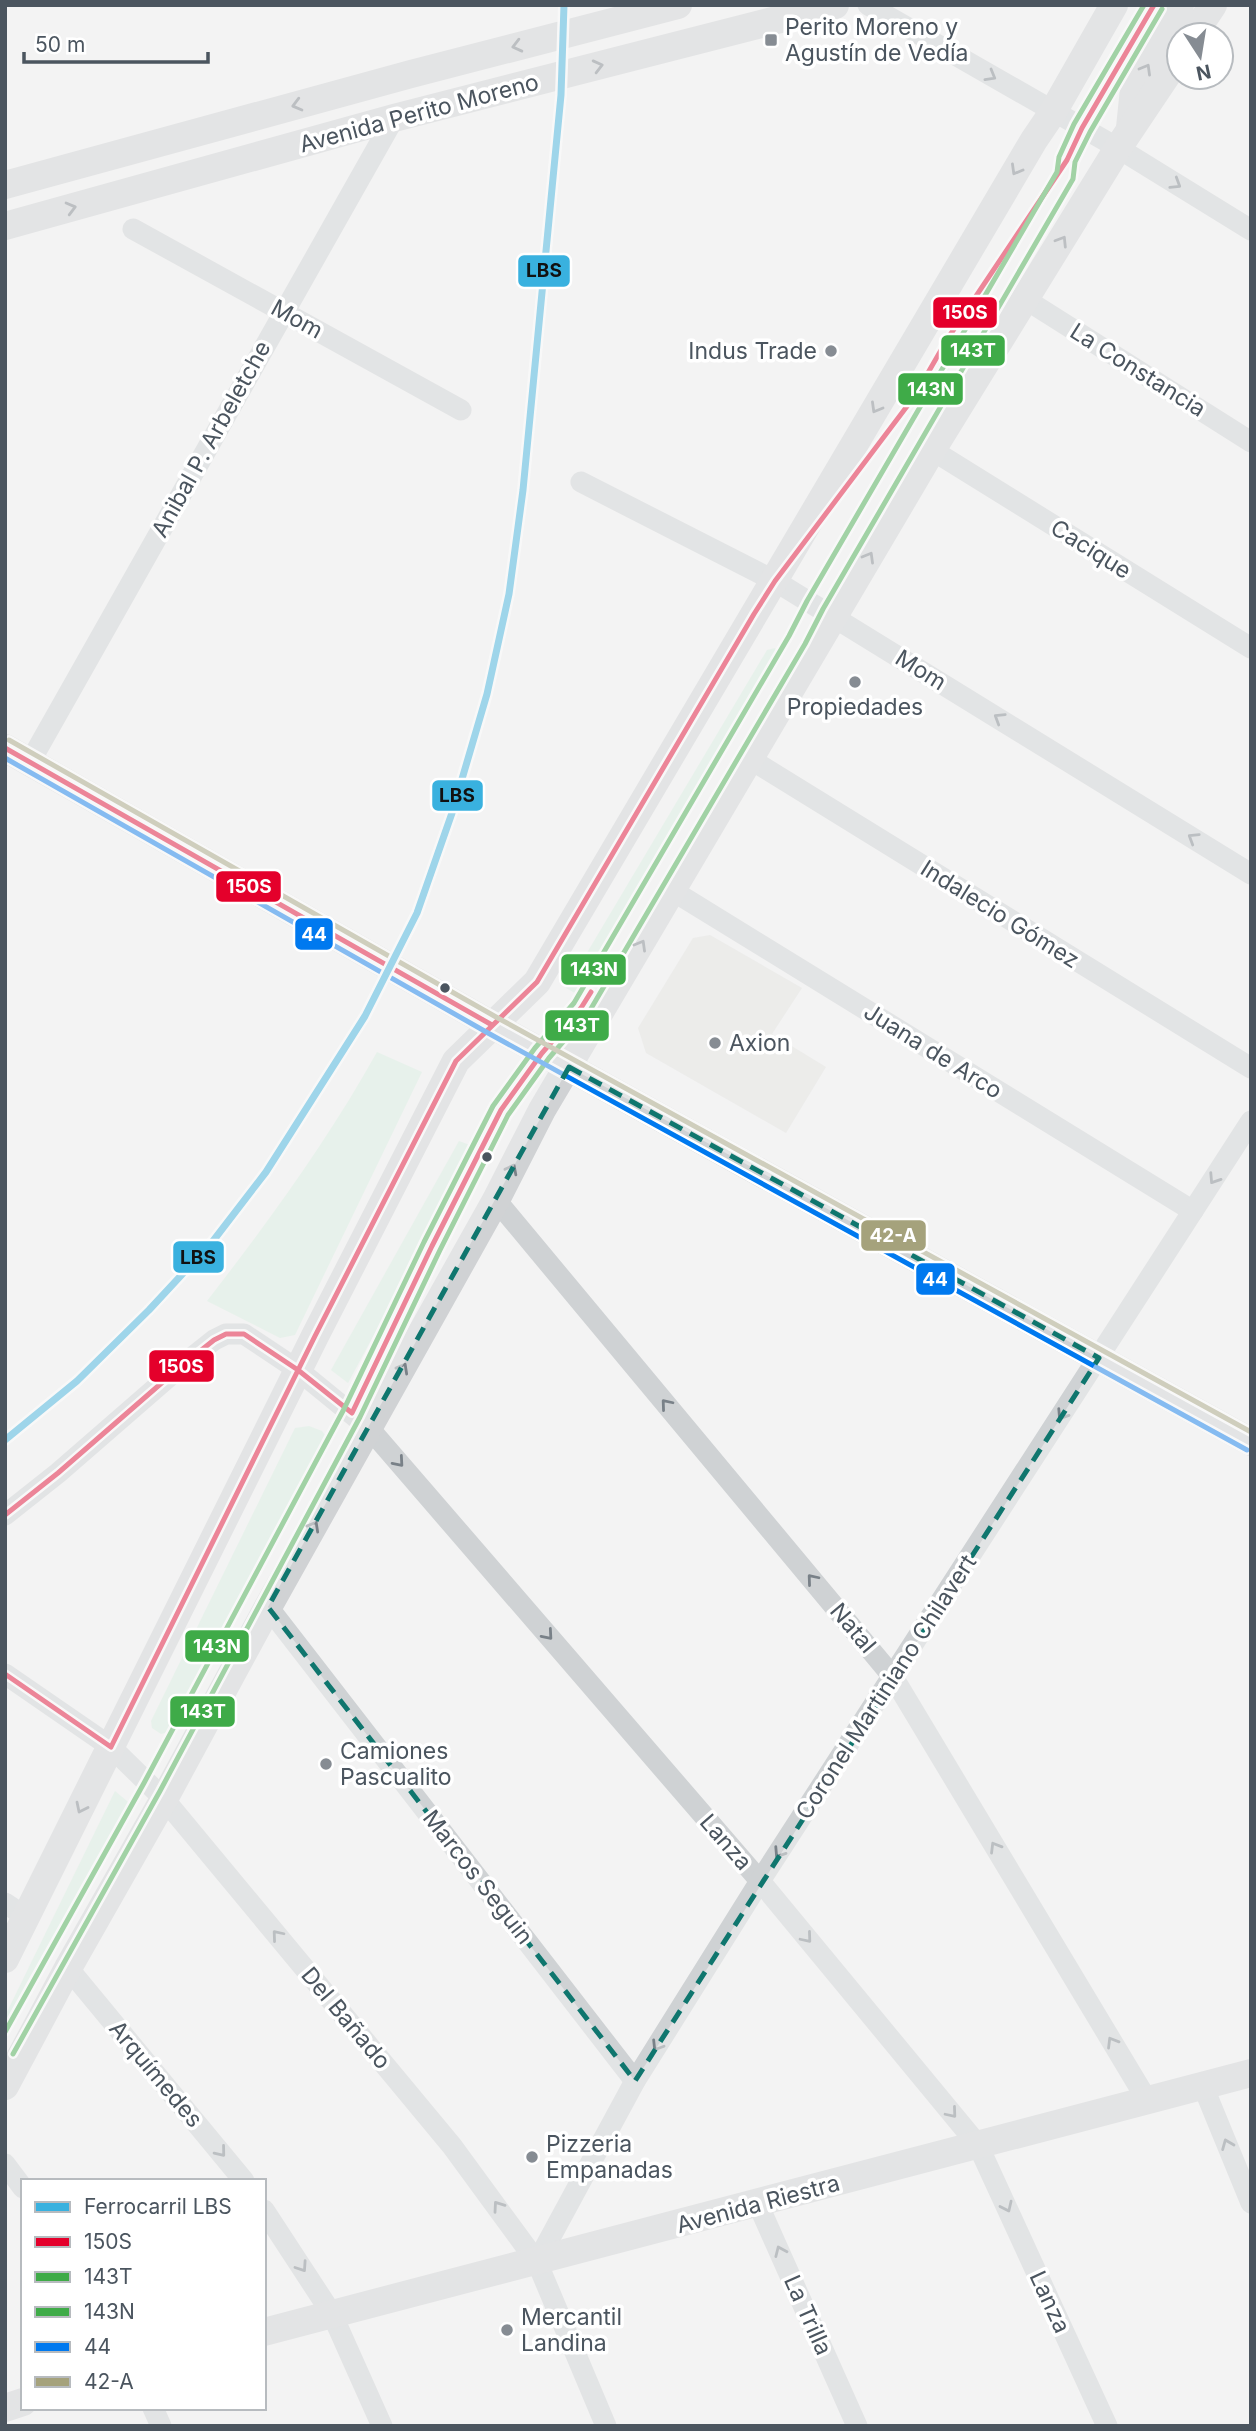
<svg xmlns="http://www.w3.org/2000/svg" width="1256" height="2431" font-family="Inter,sans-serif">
	<rect width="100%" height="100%" fill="#f3f3f3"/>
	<path fill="#e4e4e1" d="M 710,935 L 802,988 L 772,1034 L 826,1067 L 786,1133 L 646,1053 L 638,1028 L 693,938 Z"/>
	<g fill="#daf0e2">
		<path d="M 946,360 L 952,363 L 835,557 L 830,553 Z"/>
		<path d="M 775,648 L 780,656 L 778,664 L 580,996 L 566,988 L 767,650 Z"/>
		<path d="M 377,1052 L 422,1072 L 295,1335 L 280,1338 L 207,1301 C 269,1221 328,1140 377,1052 Z"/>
		<path d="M 459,1141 L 475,1147 L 348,1383 L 331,1370 Z"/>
		<path d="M 309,1426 L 322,1431 L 330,1442 L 172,1731 L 161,1734 L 152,1728 L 151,1721 L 295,1428 Z"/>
		<path d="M 115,1791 L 134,1807 L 5,2036 L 5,2016 Z"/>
	</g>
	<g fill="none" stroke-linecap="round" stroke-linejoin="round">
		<g stroke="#cfd2d4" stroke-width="21">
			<path d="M 868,5 L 1118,148 L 1251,230"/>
			<path d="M 133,229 L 461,410"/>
			<path d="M 1025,299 L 1251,442"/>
			<path d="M 932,450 L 1251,648"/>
			<path d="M 581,482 L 775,581 L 1251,874"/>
			<path d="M 750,759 L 1251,1068"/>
			<path d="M 30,762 L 394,118"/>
			<path d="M 673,891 L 1193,1211"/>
			<path d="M 496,1200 L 893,1677 L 1147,2100"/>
			<path d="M 5,1515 L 58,1473 L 180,1367 L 214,1340 L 226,1334 L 244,1334 L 298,1370 L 369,1428 L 760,1881 L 978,2145 L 1107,2426"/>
			<path d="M 268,1607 L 635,2081"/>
			<path d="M 5,1674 L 111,1747 L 164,1799 L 452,2146 L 537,2262 L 606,2426"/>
			<path d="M 5,1903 L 26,1917"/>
			<path d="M 68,1968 L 244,2181"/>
			<path d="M 1203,2086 L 1251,2203"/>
			<path d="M 5,2164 L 23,2188"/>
			<path d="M 758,2204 L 857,2426"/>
			<path d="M 264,2210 L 332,2314 L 382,2426"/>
			<path d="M 537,2262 L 635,2081 L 760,1881 L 1251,1121"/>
			<path d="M 153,2408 L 161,2426"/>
		</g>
		<g stroke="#d0d2d4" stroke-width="28">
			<path d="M 1193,35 L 1213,5"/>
			<path d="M 1130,128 L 1134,89 L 1177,16 L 1180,5"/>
			<path d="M 5,185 L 411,74 L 678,5"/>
			<path d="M 5,226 L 394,118 L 835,5"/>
			<path d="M 5,748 L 492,1025 L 1251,1442"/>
			<path d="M 5,1959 L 315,1336 L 456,1061 L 537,982 L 1034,140 L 1053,112 L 1114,5"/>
			<path d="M 5,2086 L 68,1968 L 164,1799 L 268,1607 L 496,1200 L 542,1110 L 932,450 L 1118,148 L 1179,57"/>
			<path d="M 264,2332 L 1251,2073"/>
			<path d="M 5,2408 L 23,2402"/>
		</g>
		<g stroke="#fff" stroke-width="10">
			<g id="bus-1">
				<path d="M 5,748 L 492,1025"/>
				<path d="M 5,1515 L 58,1473 L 180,1367 L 214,1340 L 226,1334 L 244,1334 L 298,1370 L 352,1413 L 432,1246 L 501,1110 L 542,1053 L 581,1008 L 591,992"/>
				<path d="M 5,1674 L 111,1747 L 315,1336 L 456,1061 L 537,982 L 754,614 L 775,581 L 914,397 L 948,338 L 1067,160 L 1082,128 L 1154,5"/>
			</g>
		</g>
		<g stroke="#fff" stroke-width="10">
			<path id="bus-2" d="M 13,2054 L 160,1791 L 360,1417 L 440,1250 L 508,1115 L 549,1058 L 589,1012 L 805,644 L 823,609 L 1073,179 L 1075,162 L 1090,132 L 1162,9"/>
		</g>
		<g stroke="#fff" stroke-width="10">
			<path id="bus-3" d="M 5,2032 L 144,1783 L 344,1409 L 424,1242 L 493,1106 L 535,1048 L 574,1003 L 789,636 L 807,601 L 1057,172 L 1059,157 L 1074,124 L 1144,5"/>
		</g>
		<g stroke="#fff" stroke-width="10">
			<path id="bus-4" d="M 5,758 L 488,1033 L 1247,1450"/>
		</g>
		<g stroke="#fff" stroke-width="10">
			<path id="bus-5" d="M 9,740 L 496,1017 L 1251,1432"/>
		</g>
		<use href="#bus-1" stroke="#e4002b" stroke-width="5"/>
		<use href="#bus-2" stroke="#3fab48" stroke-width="5"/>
		<use href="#bus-3" stroke="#3fab48" stroke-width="5"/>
		<use href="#bus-4" stroke="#0079ef" stroke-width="5"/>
		<use href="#bus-5" stroke="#a5a27c" stroke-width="5"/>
		<g stroke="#fff" stroke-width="12">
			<path id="rail-1" d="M 5,1440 L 77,1381 L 149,1310 L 213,1241 L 266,1172 L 365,1016 L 417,913 L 452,813 L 487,694 L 509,594 L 523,490 L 561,95 L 564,5"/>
		</g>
		<use href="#rail-1" stroke="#39b1df" stroke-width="7"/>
	</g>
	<defs><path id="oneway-chevron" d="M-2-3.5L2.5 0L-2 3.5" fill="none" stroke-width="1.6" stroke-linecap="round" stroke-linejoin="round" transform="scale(1.75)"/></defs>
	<g stroke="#7a8188">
		<use href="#oneway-chevron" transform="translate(517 46) rotate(166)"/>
		<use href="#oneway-chevron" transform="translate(598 66) rotate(-14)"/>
		<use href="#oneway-chevron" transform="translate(1146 69) rotate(-60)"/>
		<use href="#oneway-chevron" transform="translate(297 105) rotate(165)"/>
		<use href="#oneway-chevron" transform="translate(1016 170) rotate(120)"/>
		<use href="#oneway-chevron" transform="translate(71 208) rotate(-15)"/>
		<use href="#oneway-chevron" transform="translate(1062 241) rotate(-58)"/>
		<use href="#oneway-chevron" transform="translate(876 408) rotate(120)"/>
		<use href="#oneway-chevron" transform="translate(869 557) rotate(-60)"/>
		<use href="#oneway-chevron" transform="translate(641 945) rotate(-60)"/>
		<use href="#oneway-chevron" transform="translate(512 1169) rotate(-63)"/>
		<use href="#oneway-chevron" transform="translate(403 1368) rotate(-61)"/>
		<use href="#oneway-chevron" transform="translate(314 1526) rotate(-61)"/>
		<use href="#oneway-chevron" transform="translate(81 1808) rotate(116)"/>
	</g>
	<g stroke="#798188">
		<use href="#oneway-chevron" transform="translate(991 76) rotate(30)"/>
		<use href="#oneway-chevron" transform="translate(1176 184) rotate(32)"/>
		<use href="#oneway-chevron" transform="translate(999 718) rotate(-148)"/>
		<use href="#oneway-chevron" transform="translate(1193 838) rotate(-148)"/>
		<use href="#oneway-chevron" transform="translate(1214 1179) rotate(123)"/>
		<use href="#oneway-chevron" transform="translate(666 1404) rotate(-130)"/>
		<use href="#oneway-chevron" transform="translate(1062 1415) rotate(123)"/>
		<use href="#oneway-chevron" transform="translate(399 1462) rotate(49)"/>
		<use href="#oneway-chevron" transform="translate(812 1579) rotate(-130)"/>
		<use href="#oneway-chevron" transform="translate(548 1635) rotate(49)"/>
		<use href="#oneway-chevron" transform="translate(995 1847) rotate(-121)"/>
		<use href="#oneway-chevron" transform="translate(779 1853) rotate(123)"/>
		<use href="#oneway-chevron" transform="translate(277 1935) rotate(-130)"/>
		<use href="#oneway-chevron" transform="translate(807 1938) rotate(50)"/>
		<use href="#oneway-chevron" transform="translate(1112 2042) rotate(-121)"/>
		<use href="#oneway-chevron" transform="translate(657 2046) rotate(122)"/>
		<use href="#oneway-chevron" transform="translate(952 2113) rotate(50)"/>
		<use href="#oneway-chevron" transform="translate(1227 2144) rotate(-112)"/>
		<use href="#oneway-chevron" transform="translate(221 2152) rotate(51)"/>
		<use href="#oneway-chevron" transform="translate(498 2206) rotate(-125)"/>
		<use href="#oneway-chevron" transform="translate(1007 2207) rotate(65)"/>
		<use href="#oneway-chevron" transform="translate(780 2251) rotate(-114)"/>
		<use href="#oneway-chevron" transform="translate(302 2267) rotate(56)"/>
	</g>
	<path d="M0 0H1256V2431H0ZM 569,1067 L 1099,1358 L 635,2081 L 268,1607 Z" fill="#f3f3f3" fill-opacity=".55" fill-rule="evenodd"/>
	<path fill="none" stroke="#0f766e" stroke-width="5" stroke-dasharray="14 9" stroke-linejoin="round" d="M 569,1067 L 1099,1358 L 635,2081 L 268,1607 Z"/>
	<g fill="#868c93" stroke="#fff" stroke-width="2.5">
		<rect x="764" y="33" width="14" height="14" rx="3.5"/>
		<circle cx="831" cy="351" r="7"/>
		<circle cx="855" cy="682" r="7"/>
		<circle cx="715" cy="1043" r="7"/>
		<circle cx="326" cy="1764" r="7"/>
		<circle cx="532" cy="2157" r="7"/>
		<circle cx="507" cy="2330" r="7"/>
	</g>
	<g fill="#4b555f" stroke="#fff" stroke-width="2.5">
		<circle cx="445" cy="988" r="6"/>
		<circle cx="487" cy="1157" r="6"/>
	</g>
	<g text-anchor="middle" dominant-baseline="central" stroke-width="7" stroke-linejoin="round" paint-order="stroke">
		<g font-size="23" fill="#4b555f" stroke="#fff" text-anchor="start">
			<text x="785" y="27">Perito Moreno y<tspan x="785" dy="26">Agustín de Vedía</tspan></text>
			<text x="817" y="351" text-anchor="end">Indus Trade</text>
			<text x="855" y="707" text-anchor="middle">Propiedades</text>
			<text x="729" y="1043">Axion</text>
			<text x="340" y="1751">Camiones<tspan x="340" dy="26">Pascualito</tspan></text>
			<text x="546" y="2144">Pizzeria<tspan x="546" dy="26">Empanadas</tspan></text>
			<text x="521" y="2317">Mercantil<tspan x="521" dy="26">Landina</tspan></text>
		</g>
		<g font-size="23" fill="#4b555f" stroke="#fff">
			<text transform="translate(419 113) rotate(-15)">Avenida Perito Moreno</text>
			<text transform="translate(297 319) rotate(29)">Mom</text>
			<text transform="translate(1138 370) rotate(32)">La Constancia</text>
			<text transform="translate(211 439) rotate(-61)">Anibal P. Arbeletche</text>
			<text transform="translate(1091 549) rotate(32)">Cacique</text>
			<text transform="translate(921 670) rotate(32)">Mom</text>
			<text transform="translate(1000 914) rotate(32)">Indalecio Gómez</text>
			<text transform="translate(933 1051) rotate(32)">Juana de Arco</text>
			<text transform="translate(853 1628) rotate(50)">Natal</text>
			<text transform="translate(886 1687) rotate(-57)">Coronel Martiniano Chilavert</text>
			<text transform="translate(726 1842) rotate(49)">Lanza</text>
			<text transform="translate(478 1877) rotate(52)">Marcos Seguin</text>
			<text transform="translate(346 2018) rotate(50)">Del Bañado</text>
			<text transform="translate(156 2074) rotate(50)">Arquímedes</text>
			<text transform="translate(758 2204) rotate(-15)">Avenida Riestra</text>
			<text transform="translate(1050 2302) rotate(65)">Lanza</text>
			<text transform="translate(808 2315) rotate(66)">La Trilla</text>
		</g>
	</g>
	<g stroke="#fff" stroke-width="2.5">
		<rect x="517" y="254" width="54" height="34" rx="7" fill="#39b1df"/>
		<rect x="932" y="296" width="66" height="33" rx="7" fill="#e4002b"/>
		<rect x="940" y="334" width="66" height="33" rx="7" fill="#3fab48"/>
		<rect x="897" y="372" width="67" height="34" rx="7" fill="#3fab48"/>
		<rect x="431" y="779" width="53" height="33" rx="7" fill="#39b1df"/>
		<rect x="215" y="870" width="67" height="33" rx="7" fill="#e4002b"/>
		<rect x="294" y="917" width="40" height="34" rx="7" fill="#0079ef"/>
		<rect x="560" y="953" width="67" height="33" rx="7" fill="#3fab48"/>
		<rect x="544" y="1009" width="66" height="33" rx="7" fill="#3fab48"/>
		<rect x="860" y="1219" width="67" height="33" rx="7" fill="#a5a27c"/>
		<rect x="172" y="1240" width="53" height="34" rx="7" fill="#39b1df"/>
		<rect x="915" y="1262" width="41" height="34" rx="7" fill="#0079ef"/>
		<rect x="148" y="1349" width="67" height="34" rx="7" fill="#e4002b"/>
		<rect x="184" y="1629" width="66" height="34" rx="7" fill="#3fab48"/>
		<rect x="169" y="1695" width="67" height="33" rx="7" fill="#3fab48"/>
	</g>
	<g font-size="19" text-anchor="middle" font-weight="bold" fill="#fff">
		<text x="965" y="319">150S</text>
		<text x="973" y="357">143T</text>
		<text x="931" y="396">143N</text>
		<text x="249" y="893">150S</text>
		<text x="314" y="941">44</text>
		<text x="594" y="976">143N</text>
		<text x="577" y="1032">143T</text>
		<text x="893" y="1242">42-A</text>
		<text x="935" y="1286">44</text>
		<text x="181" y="1373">150S</text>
		<text x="217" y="1653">143N</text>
		<text x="203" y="1718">143T</text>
	</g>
	<g font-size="19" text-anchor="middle" font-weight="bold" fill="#111">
		<text x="544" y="277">LBS</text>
		<text x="457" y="802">LBS</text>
		<text x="198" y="1264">LBS</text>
	</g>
	<rect width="1256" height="2431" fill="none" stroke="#4b555f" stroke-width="14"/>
	<rect x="21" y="2179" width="245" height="231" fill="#ffffff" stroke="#b7bbbf" stroke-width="2"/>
	<rect x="35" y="2202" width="35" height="10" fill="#39b1df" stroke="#b7bbbf" stroke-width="2"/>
	<text x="84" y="2214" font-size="21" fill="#4b555f">Ferrocarril LBS</text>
	<rect x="35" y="2237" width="35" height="10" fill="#e4002b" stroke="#b7bbbf" stroke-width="2"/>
	<text x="84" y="2249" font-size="21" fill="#4b555f">150S</text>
	<rect x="35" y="2272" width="35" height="10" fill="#3fab48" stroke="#b7bbbf" stroke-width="2"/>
	<text x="84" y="2284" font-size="21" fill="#4b555f">143T</text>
	<rect x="35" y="2307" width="35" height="10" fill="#3fab48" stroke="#b7bbbf" stroke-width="2"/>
	<text x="84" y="2319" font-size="21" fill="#4b555f">143N</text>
	<rect x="35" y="2342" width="35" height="10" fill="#0079ef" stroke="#b7bbbf" stroke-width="2"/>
	<text x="84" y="2354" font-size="21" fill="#4b555f">44</text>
	<rect x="35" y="2377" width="35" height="10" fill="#a5a27c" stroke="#b7bbbf" stroke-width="2"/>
	<text x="84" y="2389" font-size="21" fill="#4b555f">42-A</text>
	<g transform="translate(1200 56) rotate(168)"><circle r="33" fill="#ffffff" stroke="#b7bbbf" stroke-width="2"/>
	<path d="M0-5L12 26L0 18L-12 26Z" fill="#868c93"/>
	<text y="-10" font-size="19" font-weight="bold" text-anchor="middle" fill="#4b555f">N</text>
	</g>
	<path d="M24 52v10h184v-10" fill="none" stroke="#4b555f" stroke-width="3.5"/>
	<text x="35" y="52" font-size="21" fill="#4b555f" stroke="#ffffff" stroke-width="5" paint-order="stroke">50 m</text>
</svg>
